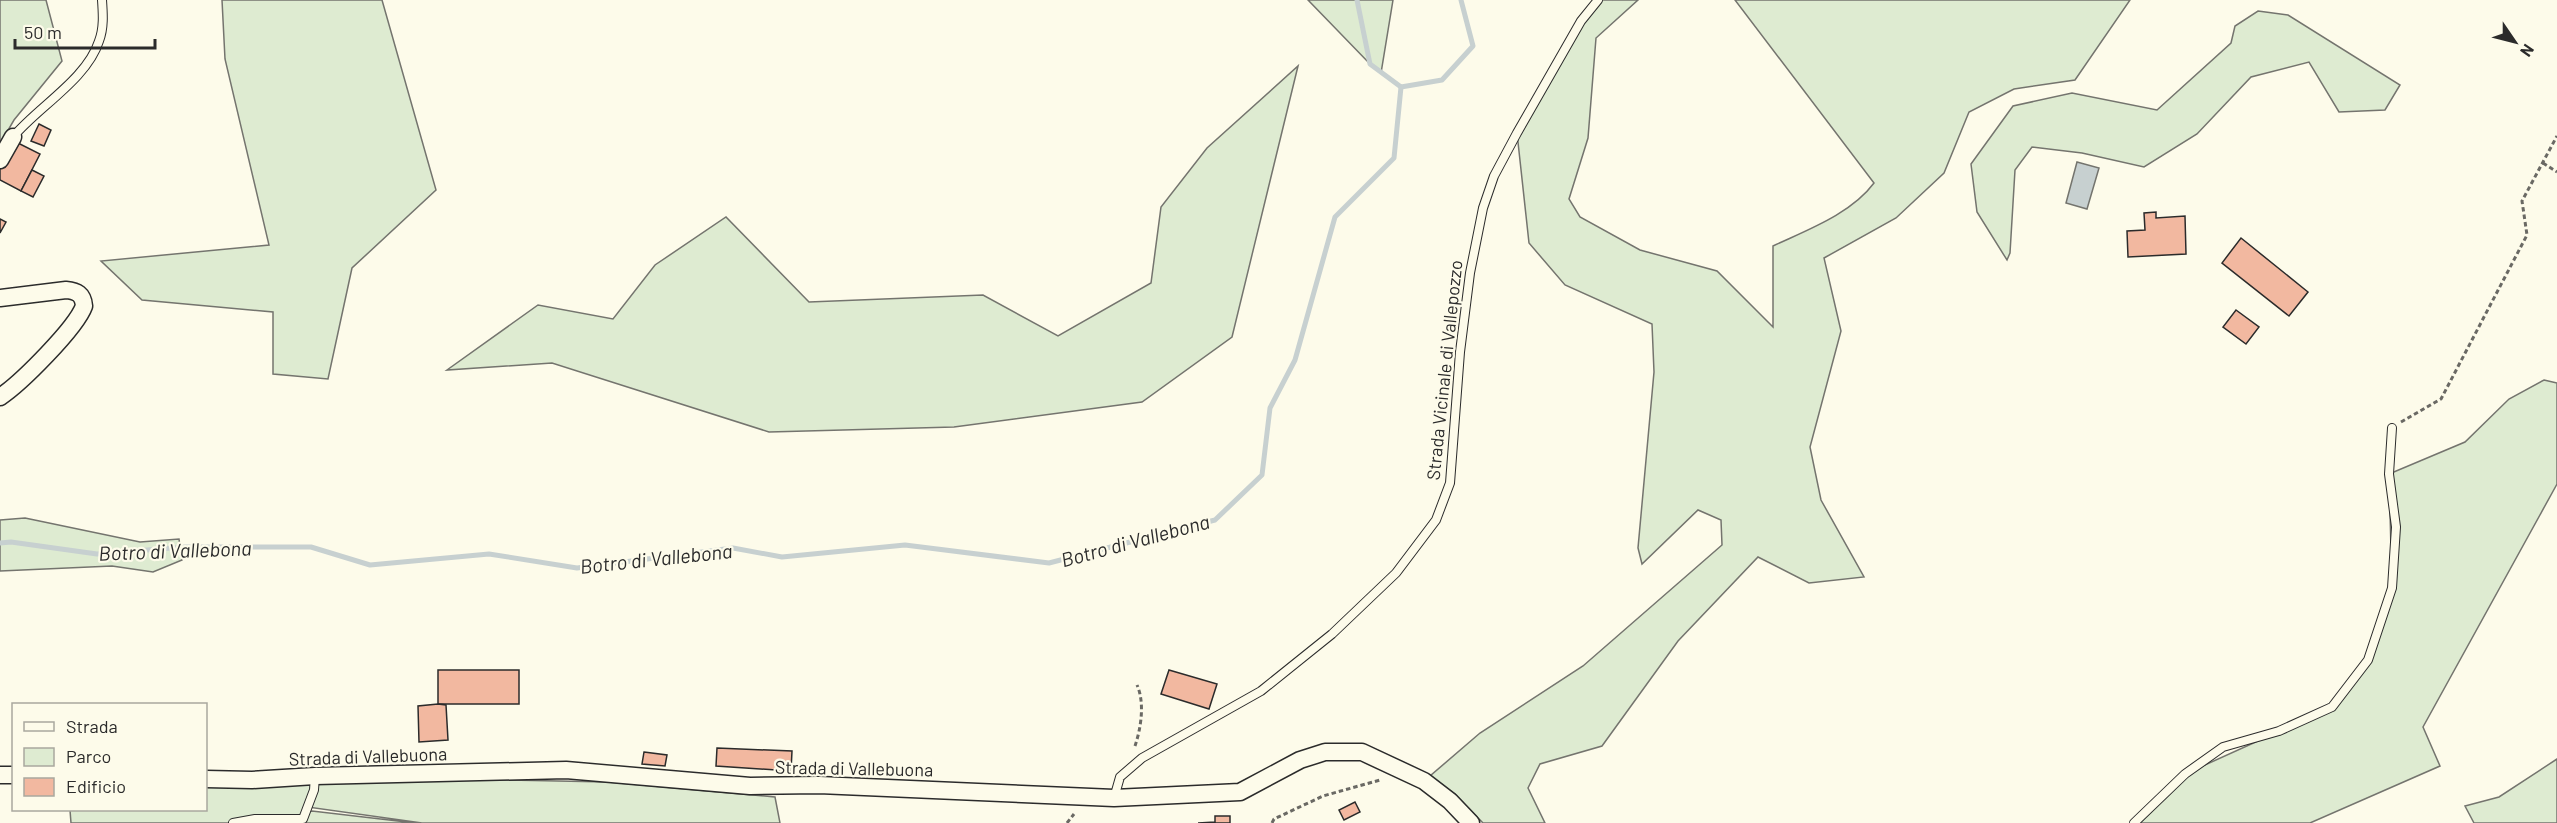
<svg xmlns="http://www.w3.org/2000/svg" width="2557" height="823" font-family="Barlow,sans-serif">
	<rect width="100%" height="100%" fill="#fdfbea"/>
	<g fill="#deebd1" stroke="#74746e" stroke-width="1.5">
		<path d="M 0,0 L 46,0 L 62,61 L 14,120 L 0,144 Z"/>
		<path d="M 222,0 L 382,0 L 436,190 L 352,268 L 328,379 L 273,374 L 273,312 L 142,300 L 101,261 L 269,245 L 225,59 Z"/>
		<path d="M 1308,0 L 1393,0 L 1381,73 L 1370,64 Z"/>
		<path d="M 1601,0 L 1638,0 L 1596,38 L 1588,138 L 1569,199 L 1580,217 L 1640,250 L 1717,271 L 1773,327 L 1773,246 C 1807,230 1851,214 1874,183 L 1735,0 L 2130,0 L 2075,80 L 2014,89 L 1969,112 L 1944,173 L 1896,218 L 1824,258 L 1841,331 L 1810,447 L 1821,500 L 1864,577 L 1809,583 L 1758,557 L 1678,641 L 1602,746 L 1540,764 L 1528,788 L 1545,823 L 1483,823 L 1455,794 L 1430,776 L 1480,733 L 1583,666 L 1722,545 L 1721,520 L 1698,510 L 1642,564 L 1638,548 L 1654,372 L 1652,324 L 1565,285 L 1529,243 L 1517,133 L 1581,21 Z"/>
		<path d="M 2258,11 L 2288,15 L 2400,85 L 2385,110 L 2339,112 L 2309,62 L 2251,77 L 2197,134 L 2144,167 L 2082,153 L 2032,147 L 2015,170 L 2010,253 L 2007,260 L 1977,212 L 1971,164 L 2013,106 L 2072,93 L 2157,110 L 2231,43 L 2235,26 Z"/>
		<path d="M 1298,66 L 1232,337 L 1142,402 L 954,427 L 769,432 L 552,363 L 447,370 L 538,305 L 613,319 L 655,265 L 726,217 L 809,302 L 983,295 L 1058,336 L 1151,283 L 1161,207 L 1207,148 Z"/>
		<path d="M 2544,380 L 2557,383 L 2557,484 L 2423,727 L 2440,766 L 2310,823 L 2134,823 L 2185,774 L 2333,707 L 2368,660 L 2392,588 L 2389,474 L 2465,442 L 2509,399 Z"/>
		<path d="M 25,518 L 140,542 L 179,539 L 182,560 L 153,572 L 112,566 L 0,571 L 0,520 Z"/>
		<path d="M 2557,759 L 2557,823 L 2474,823 L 2465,806 L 2499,797 Z"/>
		<path d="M 315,776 L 608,782 L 775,797 L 780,823 L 422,823 L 308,807 L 306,812 L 312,811 L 415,823 L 71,823 L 70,810 L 206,810 L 206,779 Z"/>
	</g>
	<path fill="#c7d0d0" stroke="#74746e" stroke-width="1.5" d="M 2077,162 L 2099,168 L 2087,209 L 2066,203 Z"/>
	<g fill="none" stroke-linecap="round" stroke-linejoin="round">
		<g stroke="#c7d0d0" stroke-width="5">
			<path d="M 1357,0 L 1370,64 L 1401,87"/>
			<path d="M 1401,87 L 1442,80 L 1473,46 L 1461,0"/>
			<path d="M 0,543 L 11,542 L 97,554 L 185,547 L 311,547 L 370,565 L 489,554 L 577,568 L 733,548 L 782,557 L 905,545 L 1049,563 L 1215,520 L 1262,475 L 1270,408 L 1295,360 L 1335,217 L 1394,158 L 1401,87"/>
		</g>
	</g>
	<g fill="#f2b8a0" stroke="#2b2b2b" stroke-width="1.5">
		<path d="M 39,124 L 51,130 L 44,146 L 31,141 Z"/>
		<path d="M 14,141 L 40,154 L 21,191 L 0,180 L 0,169 Z"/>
		<path d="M 32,170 L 44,176 L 33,197 L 21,191 Z"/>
		<path d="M 2156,212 L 2156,218 L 2185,216 L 2186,254 L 2128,257 L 2127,231 L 2145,230 L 2144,213 Z"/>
		<path d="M 0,219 L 6,222 L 0,233 Z"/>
		<path d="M 2241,238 L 2308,292 L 2289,316 L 2222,263 Z"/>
		<path d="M 2236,310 L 2259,327 L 2246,344 L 2223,327 Z"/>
		<rect x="438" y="670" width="81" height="34"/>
		<path d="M 1169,670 L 1217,684 L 1209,709 L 1161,694 Z"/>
		<path d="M 438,704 L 446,705 L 448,740 L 419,742 L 418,706 Z"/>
		<path d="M 717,748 L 792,751 L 791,771 L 716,766 Z"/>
		<path d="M 644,752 L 667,755 L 665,766 L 642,764 Z"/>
		<path d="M 1355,802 L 1360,812 L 1344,820 L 1339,810 Z"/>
		<path d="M 1215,816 L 1230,816 L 1230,823 L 1198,823 L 1215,822 Z"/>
	</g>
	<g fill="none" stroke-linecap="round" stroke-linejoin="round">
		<g stroke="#2b2b2b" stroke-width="10">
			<g id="service">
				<path d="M 13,137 C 38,107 87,79 99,41 C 104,28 103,14 102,0"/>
				<path d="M 1114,798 L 1120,777 L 1142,758 L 1261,691 L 1332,634 L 1396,573 L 1436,520 L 1450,483 L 1460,352 L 1470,273 L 1483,208 L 1494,176 L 1517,133 L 1581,21 L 1598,0"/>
				<path d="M 233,823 L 255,819 L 303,819 L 314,790 L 315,776"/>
				<path d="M 2134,823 L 2185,774 L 2223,747 L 2279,731 L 2332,707 L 2368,660 L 2392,588 L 2396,527 L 2389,474 L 2392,428"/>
			</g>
		</g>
		<g stroke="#2b2b2b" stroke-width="19">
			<g id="minor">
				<path d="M 0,160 L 13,137"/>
				<path d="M 0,298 L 66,290 C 77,291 83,294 84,306 C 76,328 21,383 0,397"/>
				<path d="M 0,775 L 14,775"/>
				<path d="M 206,779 L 252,780 L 315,776 L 566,770 L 750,786 L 819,785 L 1114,798 L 1240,792 L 1300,760 L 1325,752 L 1362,752 L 1424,781 L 1450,801 L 1471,823"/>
			</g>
		</g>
		<g stroke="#6a6964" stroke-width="3" stroke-dasharray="4.5 3" stroke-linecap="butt">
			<path d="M 2543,163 L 2557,172"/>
			<path d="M 2401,422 L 2441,399 L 2527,235 L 2522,201 L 2557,136"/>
			<path d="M 1135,746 C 1141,728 1145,703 1137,685"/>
			<path d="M 1067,823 L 1074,814"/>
			<path d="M 1272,823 L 1274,819 L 1323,796 L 1380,780"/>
		</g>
		<use href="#service" stroke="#fdfbea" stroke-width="8"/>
		<use href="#minor" stroke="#fdfbea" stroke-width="16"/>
	</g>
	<g text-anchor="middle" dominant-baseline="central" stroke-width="4.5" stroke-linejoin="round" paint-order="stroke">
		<g font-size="18" fill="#2b2b2b" stroke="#fdfbea">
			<text transform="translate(1444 370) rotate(-84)">Strada Vicinale di Vallepozzo</text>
			<text transform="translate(368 756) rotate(-2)">Strada di Vallebuona</text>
			<text transform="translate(854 768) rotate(1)">Strada di Vallebuona</text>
		</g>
		<g font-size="20" font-style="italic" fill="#2b2b2b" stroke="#fdfbea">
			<text transform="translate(1135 540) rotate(-15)">Botro di Vallebona</text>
			<text transform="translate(175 550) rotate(-2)">Botro di Vallebona</text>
			<text transform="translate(656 558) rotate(-6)">Botro di Vallebona</text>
		</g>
	</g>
	<rect x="12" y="703" width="195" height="108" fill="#fdfbea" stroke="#a9a89e" stroke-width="1.5"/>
	<rect x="24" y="722" width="30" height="9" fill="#fdfbea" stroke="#a9a89e" stroke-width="1.5"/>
	<text x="66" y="733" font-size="18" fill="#2b2b2b">Strada</text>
	<rect x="24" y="748" width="30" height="18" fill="#deebd1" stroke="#a9a89e" stroke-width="1.5"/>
	<text x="66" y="763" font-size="18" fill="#2b2b2b">Parco</text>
	<rect x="24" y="778" width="30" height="18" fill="#f2b8a0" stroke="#a9a89e" stroke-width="1.5"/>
	<text x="66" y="793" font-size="18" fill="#2b2b2b">Edificio</text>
	<g transform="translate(2515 42) rotate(125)" stroke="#fdfbea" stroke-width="4.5" paint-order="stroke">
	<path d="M0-4.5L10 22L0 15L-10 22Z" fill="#2b2b2b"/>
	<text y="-9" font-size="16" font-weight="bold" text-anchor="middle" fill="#2b2b2b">N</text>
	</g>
	<path d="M15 39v9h140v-9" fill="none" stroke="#2b2b2b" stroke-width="3"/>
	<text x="24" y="39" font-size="18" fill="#2b2b2b" stroke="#fdfbea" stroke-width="4.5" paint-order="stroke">50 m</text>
</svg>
